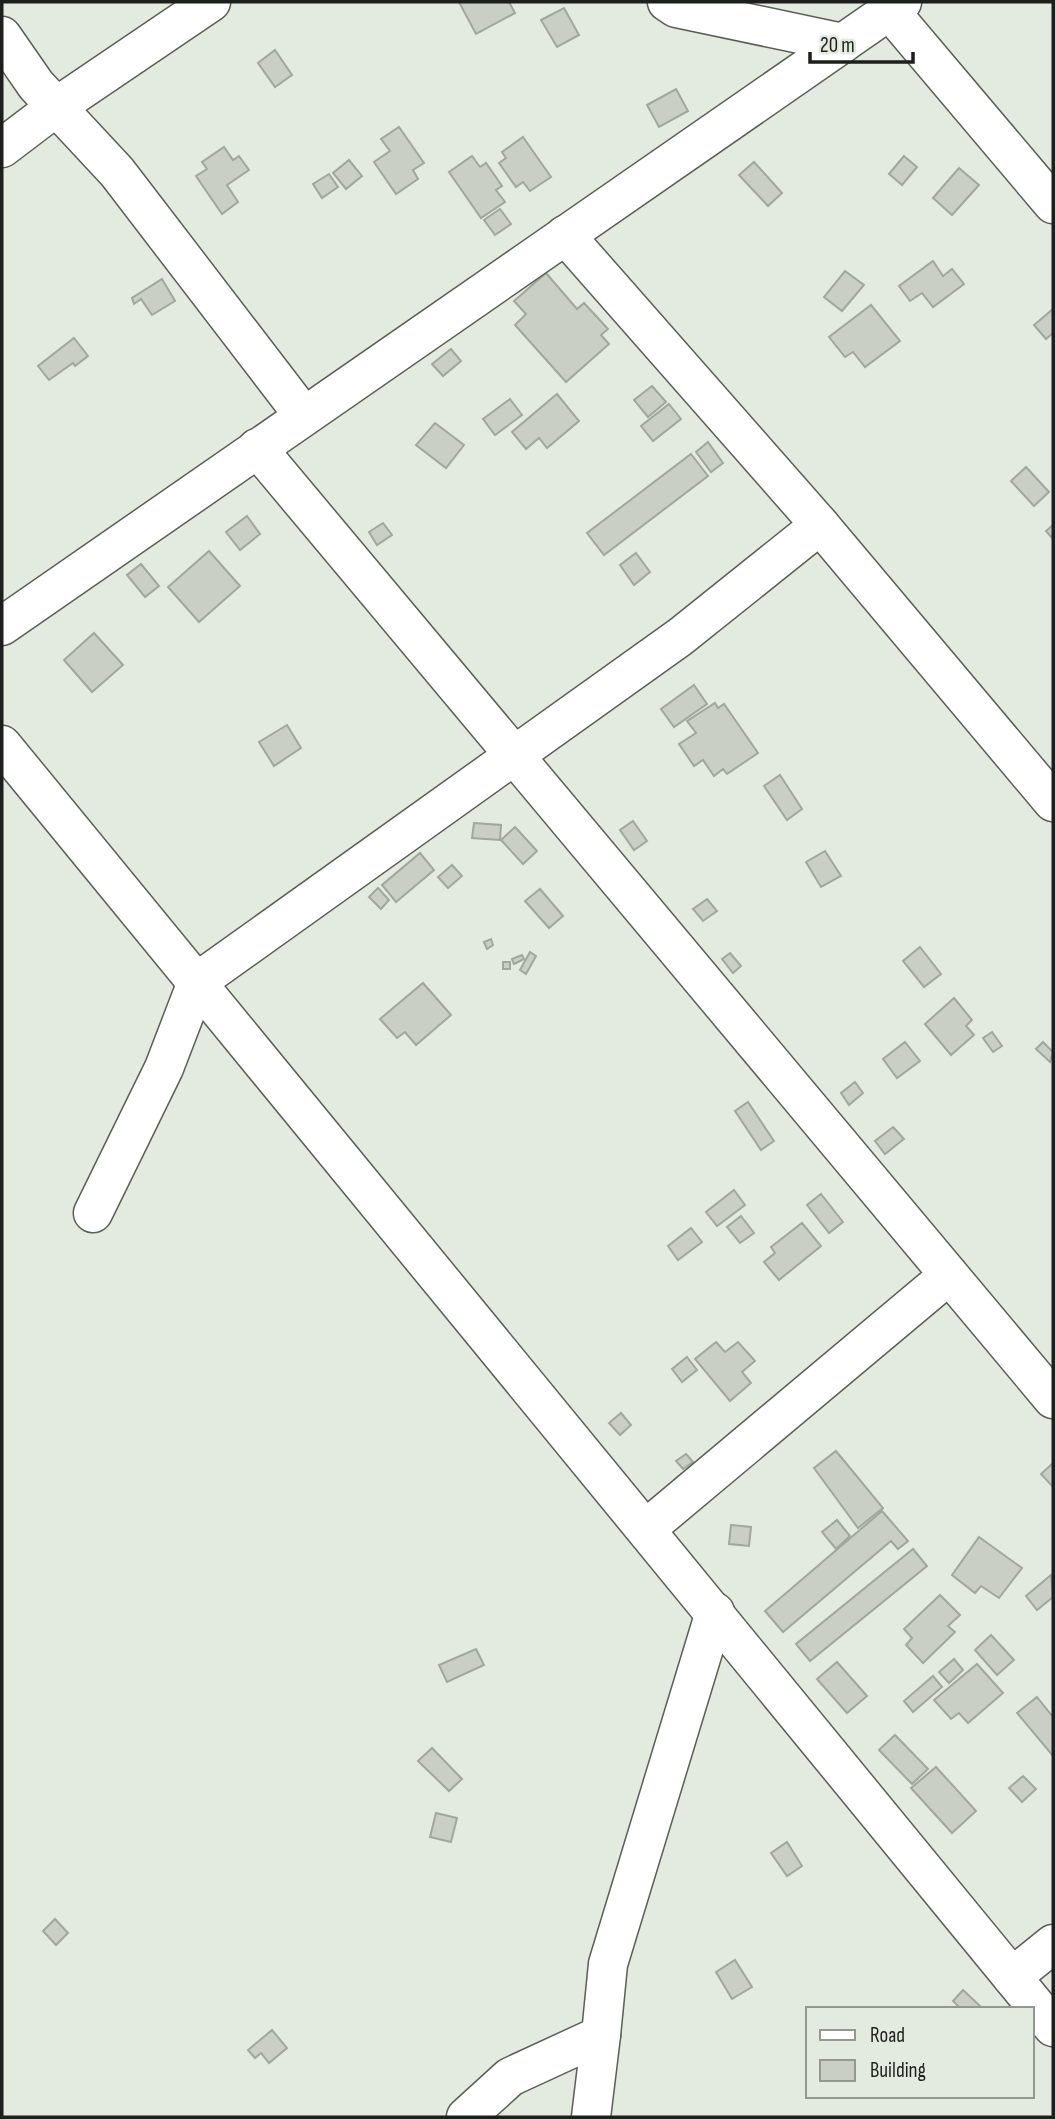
<svg xmlns="http://www.w3.org/2000/svg" width="1055" height="2119" font-family="'Sofia Sans Condensed',sans-serif">
	<rect width="100%" height="100%" fill="#e3eadf"/>
	<g fill="#c9cfc5" stroke="#a0a79c" stroke-width="2">
		<path d="M 459,2 L 509,2 L 515,13 L 476,34 Z"/>
		<path d="M 564,8 L 579,35 L 557,47 L 541,20 Z"/>
		<path d="M 275,50 L 292,75 L 275,87 L 258,63 Z"/>
		<path d="M 676,89 L 688,111 L 659,127 L 647,105 Z"/>
		<path d="M 399,127 L 424,163 L 413,170 L 418,179 L 396,194 L 374,162 L 390,151 L 381,139 Z"/>
		<path d="M 523,137 L 551,177 L 530,191 L 523,182 L 516,187 L 499,163 L 506,158 L 502,152 Z"/>
		<path d="M 224,147 L 233,160 L 239,156 L 249,170 L 227,185 L 238,202 L 222,214 L 196,176 L 207,169 L 202,162 Z"/>
		<path d="M 472,156 L 480,167 L 486,163 L 502,186 L 496,190 L 505,202 L 481,218 L 449,172 Z"/>
		<path d="M 904,156 L 917,167 L 902,185 L 889,174 Z"/>
		<path d="M 349,160 L 362,176 L 346,189 L 333,173 Z"/>
		<path d="M 754,162 L 782,193 L 768,206 L 739,175 Z"/>
		<path d="M 959,168 L 979,185 L 952,215 L 933,198 Z"/>
		<path d="M 329,174 L 338,187 L 322,198 L 313,184 Z"/>
		<path d="M 500,209 L 511,224 L 495,235 L 484,220 Z"/>
		<path d="M 933,261 L 943,276 L 952,269 L 964,284 L 933,307 L 922,293 L 910,301 L 899,286 Z"/>
		<path d="M 845,271 L 864,285 L 842,311 L 824,297 Z"/>
		<path d="M 546,273 L 577,309 L 584,303 L 608,329 L 601,335 L 609,344 L 566,382 L 515,325 L 526,314 L 514,301 Z"/>
		<path d="M 162,279 L 175,301 L 152,315 L 141,299 L 134,304 L 132,298 Z"/>
		<path d="M 871,305 L 900,341 L 865,367 L 853,352 L 845,357 L 829,337 Z"/>
		<path d="M 1053,309 L 1053,333 L 1046,339 L 1034,325 Z"/>
		<path d="M 74,338 L 88,356 L 75,366 L 73,363 L 49,380 L 38,366 Z"/>
		<path d="M 451,349 L 461,361 L 443,376 L 432,364 Z"/>
		<path d="M 652,386 L 666,402 L 648,417 L 634,400 Z"/>
		<path d="M 557,394 L 579,421 L 547,448 L 539,438 L 526,449 L 512,432 Z"/>
		<path d="M 510,399 L 522,415 L 495,435 L 483,419 Z"/>
		<path d="M 669,404 L 681,419 L 653,441 L 641,426 Z"/>
		<path d="M 435,423 L 464,445 L 446,468 L 416,445 Z"/>
		<path d="M 708,442 L 723,463 L 711,472 L 696,452 Z"/>
		<path d="M 691,454 L 708,476 L 604,555 L 587,533 Z"/>
		<path d="M 1026,467 L 1049,492 L 1034,506 L 1011,481 Z"/>
		<path d="M 247,516 L 260,534 L 240,550 L 226,532 Z"/>
		<path d="M 383,523 L 392,535 L 377,545 L 369,532 Z"/>
		<path d="M 1053,525 L 1053,539 L 1046,531 Z"/>
		<path d="M 209,551 L 240,586 L 199,622 L 168,587 Z"/>
		<path d="M 636,553 L 650,572 L 634,585 L 620,565 Z"/>
		<path d="M 141,564 L 159,586 L 145,597 L 127,575 Z"/>
		<path d="M 94,633 L 123,665 L 92,692 L 64,660 Z"/>
		<path d="M 694,685 L 707,704 L 674,727 L 661,709 Z"/>
		<path d="M 715,703 L 718,708 L 724,704 L 758,753 L 727,774 L 723,769 L 714,776 L 703,760 L 694,766 L 679,744 L 696,733 L 687,721 Z"/>
		<path d="M 287,725 L 301,748 L 274,766 L 259,742 Z"/>
		<path d="M 780,775 L 802,809 L 787,820 L 764,786 Z"/>
		<path d="M 633,821 L 647,841 L 634,850 L 620,830 Z"/>
		<path d="M 474,823 L 501,825 L 500,840 L 472,838 Z"/>
		<path d="M 515,827 L 537,851 L 523,864 L 501,840 Z"/>
		<path d="M 825,851 L 841,876 L 821,887 L 806,862 Z"/>
		<path d="M 420,853 L 434,870 L 396,902 L 382,885 Z"/>
		<path d="M 452,865 L 462,876 L 448,888 L 438,877 Z"/>
		<path d="M 378,888 L 389,900 L 381,909 L 369,897 Z"/>
		<path d="M 540,889 L 563,916 L 549,928 L 525,901 Z"/>
		<path d="M 707,899 L 717,911 L 703,921 L 693,909 Z"/>
		<path d="M 491,939 L 493,945 L 487,949 L 484,942 Z"/>
		<path d="M 920,947 L 941,974 L 924,987 L 903,961 Z"/>
		<path d="M 530,952 L 536,956 L 526,974 L 520,970 Z"/>
		<path d="M 730,953 L 741,966 L 733,973 L 722,959 Z"/>
		<path d="M 522,955 L 524,959 L 514,964 L 512,959 Z"/>
		<rect x="503" y="962" width="7" height="7"/>
		<path d="M 423,983 L 451,1015 L 416,1045 L 405,1032 L 397,1038 L 380,1019 Z"/>
		<path d="M 954,998 L 972,1020 L 966,1026 L 974,1035 L 951,1055 L 925,1024 Z"/>
		<path d="M 992,1032 L 1002,1046 L 993,1052 L 983,1038 Z"/>
		<path d="M 905,1042 L 920,1061 L 897,1078 L 883,1059 Z"/>
		<path d="M 1043,1042 L 1053,1052 L 1050,1062 L 1036,1049 Z"/>
		<path d="M 855,1082 L 863,1093 L 849,1105 L 841,1093 Z"/>
		<path d="M 748,1102 L 774,1141 L 761,1150 L 735,1111 Z"/>
		<path d="M 893,1127 L 904,1139 L 885,1154 L 875,1141 Z"/>
		<path d="M 734,1190 L 745,1205 L 717,1226 L 706,1212 Z"/>
		<path d="M 821,1194 L 843,1222 L 829,1233 L 807,1205 Z"/>
		<path d="M 741,1216 L 754,1233 L 740,1243 L 727,1227 Z"/>
		<path d="M 802,1223 L 821,1246 L 779,1280 L 764,1262 L 775,1253 L 771,1247 Z"/>
		<path d="M 691,1228 L 702,1242 L 678,1260 L 668,1246 Z"/>
		<path d="M 716,1342 L 725,1352 L 738,1342 L 755,1361 L 742,1372 L 751,1383 L 730,1401 L 695,1359 Z"/>
		<path d="M 687,1357 L 697,1370 L 682,1382 L 672,1369 Z"/>
		<path d="M 621,1413 L 631,1425 L 620,1435 L 609,1423 Z"/>
		<path d="M 836,1451 L 883,1508 L 858,1528 L 814,1468 Z"/>
		<path d="M 686,1454 L 693,1462 L 683,1469 L 676,1461 Z"/>
		<path d="M 1053,1463 L 1053,1487 L 1041,1474 Z"/>
		<path d="M 882,1511 L 908,1541 L 898,1549 L 891,1541 L 783,1632 L 765,1611 Z"/>
		<path d="M 837,1520 L 850,1536 L 836,1549 L 822,1532 Z"/>
		<path d="M 731,1525 L 751,1527 L 749,1546 L 729,1544 Z"/>
		<path d="M 979,1537 L 1022,1568 L 999,1598 L 981,1586 L 975,1593 L 952,1575 Z"/>
		<path d="M 913,1549 L 927,1566 L 810,1661 L 796,1644 Z"/>
		<path d="M 1051,1575 L 1053,1597 L 1037,1610 L 1026,1596 Z"/>
		<path d="M 940,1595 L 960,1615 L 948,1626 L 955,1632 L 923,1663 L 906,1645 L 912,1638 L 904,1629 Z"/>
		<path d="M 991,1635 L 1014,1660 L 997,1675 L 975,1650 Z"/>
		<path d="M 476,1649 L 484,1665 L 447,1682 L 439,1665 Z"/>
		<path d="M 954,1659 L 963,1670 L 949,1683 L 939,1672 Z"/>
		<path d="M 837,1662 L 867,1696 L 847,1713 L 817,1679 Z"/>
		<path d="M 977,1664 L 1003,1693 L 968,1723 L 959,1713 L 951,1719 L 934,1700 Z"/>
		<path d="M 933,1676 L 942,1687 L 913,1712 L 904,1701 Z"/>
		<path d="M 1037,1697 L 1053,1717 L 1053,1756 L 1017,1713 Z"/>
		<path d="M 895,1735 L 928,1769 L 912,1784 L 879,1750 Z"/>
		<path d="M 432,1748 L 462,1779 L 449,1791 L 418,1761 Z"/>
		<path d="M 936,1767 L 976,1811 L 952,1833 L 911,1788 Z"/>
		<path d="M 1023,1776 L 1036,1789 L 1022,1802 L 1009,1788 Z"/>
		<path d="M 436,1813 L 457,1818 L 451,1842 L 430,1837 Z"/>
		<path d="M 787,1842 L 802,1866 L 787,1876 L 771,1853 Z"/>
		<path d="M 55,1919 L 68,1933 L 56,1945 L 43,1931 Z"/>
		<path d="M 735,1960 L 752,1987 L 732,1999 L 716,1972 Z"/>
		<path d="M 963,1990 L 980,2006 L 977,2009 L 961,2009 L 953,2001 Z"/>
		<path d="M 272,2030 L 287,2048 L 269,2063 L 261,2053 L 255,2058 L 248,2050 Z"/>
	</g>
	<g fill="none" stroke-linecap="round" stroke-linejoin="round">
		<g stroke="#5a5f56" stroke-width="41">
			<g id="minor">
				<path d="M 667,2 L 676,8 L 843,43"/>
				<path d="M 889,10 L 1053,204"/>
				<path d="M 2,36 L 36,85 L 117,172 L 304,416"/>
				<path d="M 2,148 L 56,107 L 211,2"/>
				<path d="M 565,235 L 820,525 L 1053,802"/>
				<path d="M 257,448 L 1053,1399"/>
				<path d="M 2,626 L 902,2"/>
				<path d="M 2,745 L 1053,2027"/>
				<path d="M 93,1213 L 164,1068 L 197,982 L 680,637 L 820,525"/>
				<path d="M 646,1529 L 949,1275"/>
				<path d="M 1012,1977 L 1053,1944"/>
				<path d="M 466,2117 L 510,2077 L 601,2035 L 608,1964 L 715,1612"/>
				<path d="M 591,2117 L 601,2035"/>
			</g>
		</g>
		<use href="#minor" stroke="#fff" stroke-width="38"/>
	</g>
	<rect width="1055" height="2119" fill="none" stroke="#1c1f1b" stroke-width="7"/>
	<rect x="806" y="2007" width="228" height="91" fill="#e3eadf" stroke="#939991" stroke-width="2"/>
	<rect x="820" y="2030" width="35" height="10" fill="#ffffff" stroke="#939991" stroke-width="2"/>
	<text x="870" y="2042" font-size="21" fill="#1c1f1b">Road</text>
	<rect x="820" y="2060" width="35" height="21" fill="#c9cfc5" stroke="#939991" stroke-width="2"/>
	<text x="870" y="2077" font-size="21" fill="#1c1f1b">Building</text>
	<path d="M810 52v10h103v-10" fill="none" stroke="#1c1f1b" stroke-width="3.5"/>
	<text x="820" y="52" font-size="21" fill="#1c1f1b" stroke="#e3eadf" stroke-width="5" paint-order="stroke">20 m</text>
</svg>
